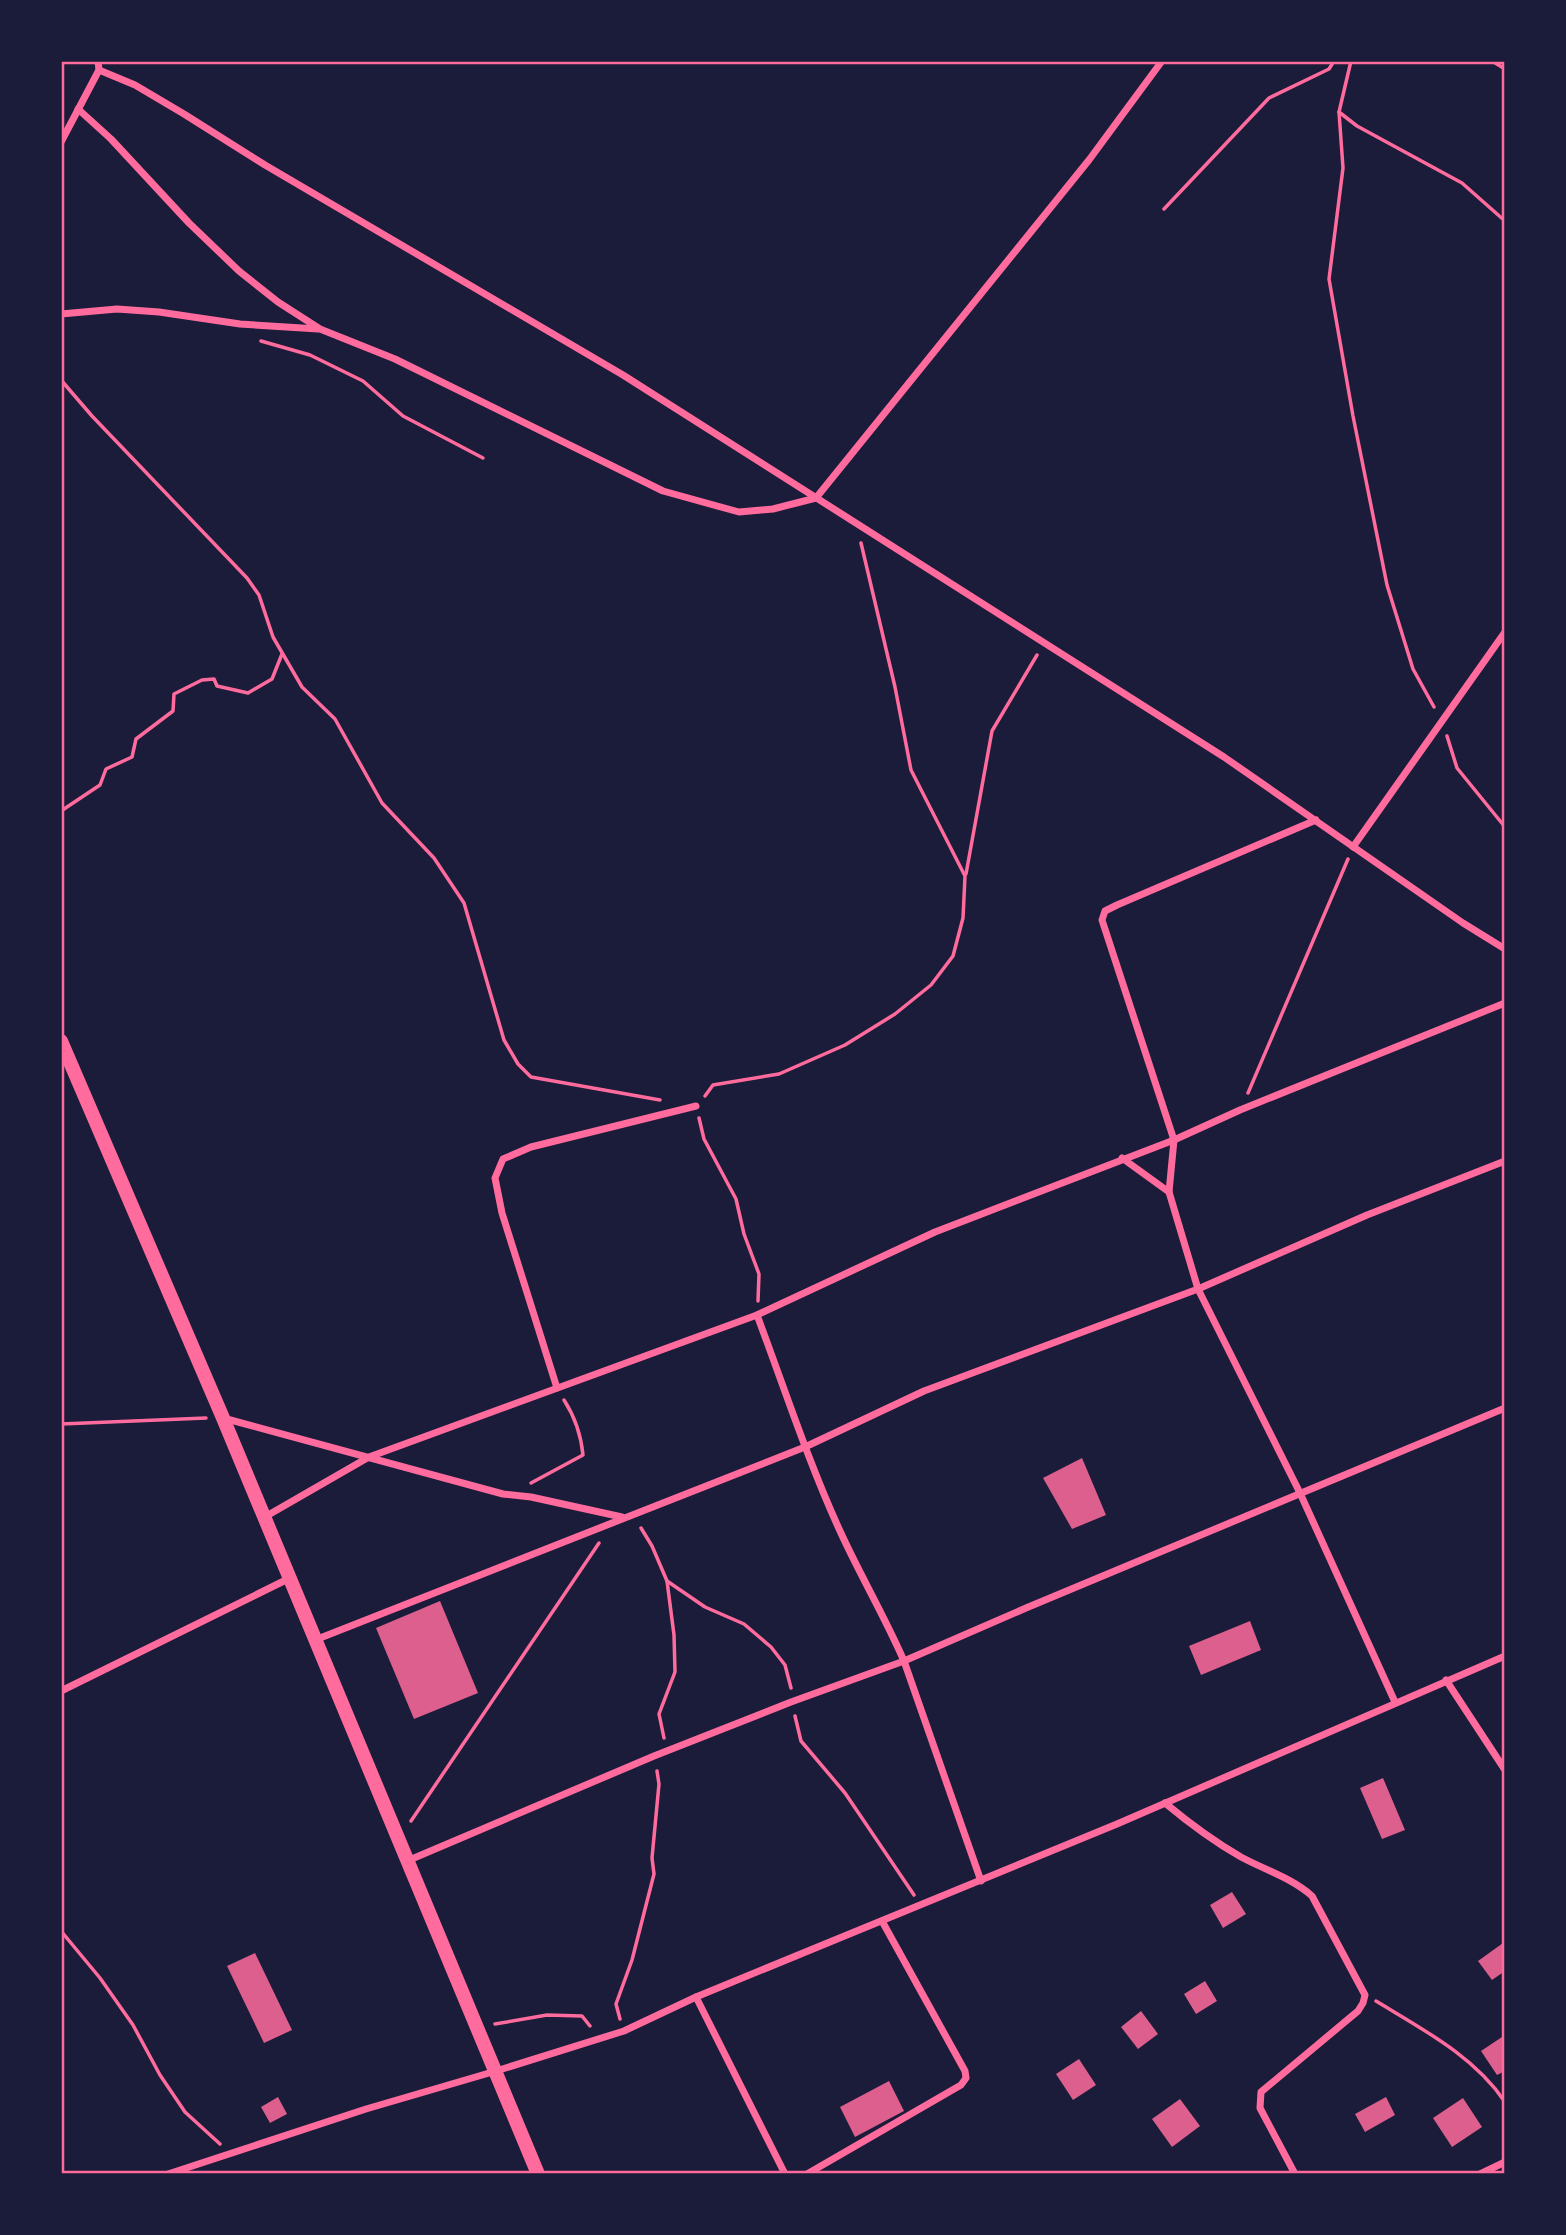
<svg xmlns="http://www.w3.org/2000/svg" width="1566" height="2235" font-family="Helvetica,sans-serif">
	<rect width="100%" height="100%" fill="#1b1b3a"/>
	<g fill="#dd5f8e">
		<path d="M 1082,1458 L 1106,1515 L 1072,1529 L 1043,1478 Z"/>
		<path d="M 440,1601 L 478,1693 L 414,1719 L 376,1628 Z"/>
		<path d="M 1250,1621 L 1261,1650 L 1201,1675 L 1189,1646 Z"/>
		<path d="M 1383,1778 L 1405,1830 L 1382,1839 L 1360,1788 Z"/>
		<path d="M 1232,1892 L 1246,1914 L 1223,1928 L 1210,1905 Z"/>
		<path d="M 1503,1943 L 1505,1971 L 1492,1980 L 1478,1961 Z"/>
		<path d="M 255,1953 L 292,2030 L 264,2043 L 227,1966 Z"/>
		<path d="M 1205,1981 L 1217,2001 L 1196,2014 L 1184,1994 Z"/>
		<path d="M 1141,2011 L 1158,2034 L 1138,2049 L 1121,2027 Z"/>
		<path d="M 1505,2035 L 1505,2071 L 1497,2075 L 1481,2051 Z"/>
		<path d="M 1079,2059 L 1096,2085 L 1073,2100 L 1056,2074 Z"/>
		<path d="M 889,2081 L 904,2111 L 855,2137 L 840,2107 Z"/>
		<path d="M 278,2097 L 287,2114 L 270,2123 L 261,2107 Z"/>
		<path d="M 1386,2097 L 1395,2115 L 1365,2132 L 1355,2114 Z"/>
		<path d="M 1463,2098 L 1482,2127 L 1452,2147 L 1433,2118 Z"/>
		<path d="M 1180,2099 L 1200,2126 L 1172,2147 L 1152,2119 Z"/>
	</g>
	<g fill="none" stroke-linecap="round" stroke-linejoin="round">
		<g stroke="#ff6b9d" stroke-width="3.5">
			<path d="M 1351,61 L 1339,112 L 1343,168 L 1329,279 L 1353,416 L 1387,585 L 1413,669 L 1434,707"/>
			<path d="M 1492,61 L 1505,69"/>
			<path d="M 1339,112 L 1357,126 L 1462,183 L 1505,221"/>
			<path d="M 1164,209 L 1269,98 L 1329,69 L 1334,61"/>
			<path d="M 261,341 L 310,355 L 363,381 L 403,416 L 483,458"/>
			<path d="M 61,380 L 92,416 L 247,578 L 259,595 L 273,637 L 302,687 L 335,719 L 382,803 L 434,858 L 464,903 L 504,1040 L 518,1064 L 531,1077 L 660,1100"/>
			<path d="M 1447,736 L 1457,768 L 1505,827"/>
			<path d="M 61,811 L 100,785 L 106,769 L 132,757 L 136,739 L 173,711 L 174,694 L 202,680 L 214,679 L 217,686 L 248,693 L 272,679 L 282,654"/>
			<path d="M 966,874 L 992,731 L 1037,655"/>
			<path d="M 1248,1093 L 1348,859"/>
			<path d="M 705,1096 L 713,1085 L 779,1074 L 845,1045 L 895,1014 L 931,985 L 953,956 L 963,918 L 965,876 L 911,770 L 895,687 L 861,543"/>
			<path d="M 699,1118 L 704,1139 L 736,1199 L 744,1234 L 759,1274 L 758,1301"/>
			<path d="M 61,1424 L 206,1418"/>
			<path d="M 531,1483 L 583,1455 C 581,1435 575,1417 564,1400"/>
			<path d="M 641,1528 L 652,1546 L 667,1581 L 705,1607 L 744,1624 L 771,1647 L 785,1665 L 791,1688"/>
			<path d="M 795,1716 L 801,1741 L 845,1793 L 914,1895"/>
			<path d="M 664,1738 L 659,1714 L 675,1672 L 674,1635 L 667,1581"/>
			<path d="M 411,1821 L 599,1543"/>
			<path d="M 61,1931 L 100,1978 L 133,2025 L 160,2075 L 185,2112 L 220,2144"/>
			<path d="M 1376,2001 C 1422,2029 1474,2056 1505,2102"/>
			<path d="M 620,2019 L 616,2004 L 632,1960 L 654,1874 L 652,1858 L 659,1784 L 657,1771"/>
			<path d="M 495,2024 L 547,2015 L 582,2016 L 590,2026"/>
		</g>
		<g stroke="#ff6b9d" stroke-width="7">
			<path d="M 99,70 L 135,85 L 184,114 L 265,165 L 623,375 L 1224,757 L 1463,923 L 1505,949"/>
			<path d="M 78,109 L 111,139 L 189,223 L 239,271 L 278,302 L 320,329 L 395,359 L 663,491 L 739,512 L 773,509 L 816,498 L 1089,160 L 1162,61"/>
			<path d="M 61,142 L 99,70 L 98,61"/>
			<path d="M 61,314 L 117,309 L 159,312 L 240,324 L 318,329"/>
			<path d="M 1316,820 L 1117,905 L 1105,911 L 1102,920 L 1174,1140 L 1169,1192 L 1198,1289 L 1300,1493 L 1395,1702"/>
			<path d="M 1353,847 L 1505,632"/>
			<path d="M 1122,1158 L 1169,1192"/>
			<path d="M 557,1388 L 502,1213 L 495,1178 L 503,1159 L 531,1147 L 696,1106"/>
			<path d="M 223,1418 L 503,1494 L 531,1497 L 622,1517"/>
			<path d="M 263,1518 L 369,1457 L 757,1315 L 935,1232 L 1174,1140 L 1240,1110 L 1505,1003"/>
			<path d="M 315,1640 L 805,1447 L 924,1391 L 1198,1289 L 1367,1215 L 1505,1161"/>
			<path d="M 1446,1680 L 1505,1770"/>
			<path d="M 61,1691 L 288,1579"/>
			<path d="M 1165,1803 C 1189,1823 1213,1841 1241,1857 C 1265,1870 1292,1878 1312,1896 L 1365,1995 L 1363,2003 L 1358,2011 L 1261,2092 L 1260,2108 L 1295,2174"/>
			<path d="M 407,1861 L 654,1756 L 791,1702 L 904,1661 C 885,1617 860,1575 840,1531 C 808,1461 784,1387 757,1315"/>
			<path d="M 981,1881 L 904,1661 L 1026,1608 L 1505,1408"/>
			<path d="M 696,1997 L 785,2174"/>
			<path d="M 168,2174 L 366,2109 L 496,2071 L 624,2031 L 696,1997 L 1117,1824 L 1505,1656"/>
			<path d="M 807,2174 L 961,2085 L 966,2078 L 965,2071 L 882,1921"/>
			<path d="M 1480,2174 L 1505,2162"/>
		</g>
		<path stroke="#ff6b9d" stroke-width="14" d="M 61,1041 L 223,1418 L 538,2174"/>
	</g>
	<rect width="1566" height="2235" fill="none" stroke="#1b1b3a" stroke-width="126"/>
	<rect x="63" y="63" width="1440" height="2109" fill="none" stroke="#ff6b9d" stroke-width="2.5"/>
</svg>
